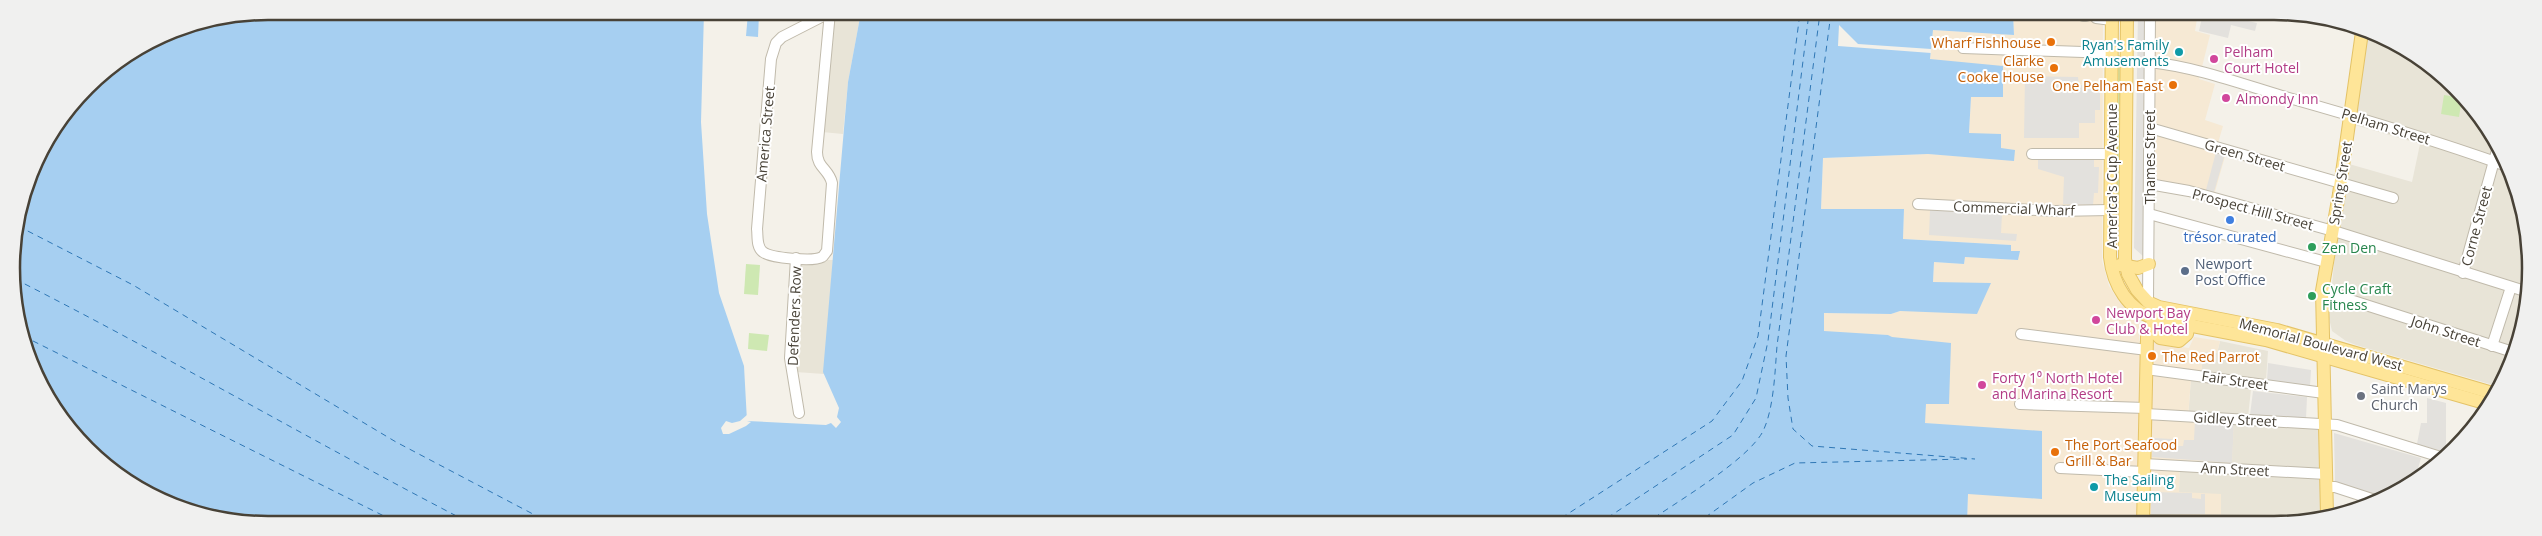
<svg xmlns="http://www.w3.org/2000/svg" width="2542" height="536" font-family="'Open Sans',sans-serif">
	<rect width="100%" height="100%" fill="#f4f1e9"/>
	<g fill="#e8e4d7">
		<path d="M 834,12 L 861,12 L 848,82 L 843,134 L 822,132 Z"/>
		<path d="M 2366,33 L 2402,46 L 2478,111 L 2522,201 L 2529,301 L 2504,381 L 2500,387 L 2356,345 L 2346,341 L 2332,331 L 2329,318 L 2336,241 L 2349,164 L 2412,182 L 2420,144 L 2355,125 Z"/>
		<path d="M 802,260 L 833,260 L 824,374 L 796,372 Z"/>
		<path d="M 2220,341 L 2268,351 L 2266,381 L 2252,380 L 2248,417 L 2319,422 L 2321,516 L 2291,524 L 2221,524 L 2179,493 L 2180,460 L 2232,463 L 2188,419 L 2191,378 L 2200,379 L 2204,351 L 2217,353 Z"/>
	</g>
	<g fill="#f6e9d4">
		<path d="M 2013,13 L 2103,13 L 2102,261 L 2109,286 L 2120,303 L 2140,320 L 2139,341 L 2189,348 L 2194,337 L 2220,341 L 2217,353 L 2204,352 L 2200,379 L 2191,378 L 2188,418 L 2234,422 L 2232,463 L 2180,460 L 2179,492 L 2221,494 L 2221,524 L 1967,524 L 1968,494 L 1948,425 L 1924,423 L 1926,404 L 1949,404 L 1888,335 L 1824,332 L 1823,313 L 1891,314 L 1900,311 L 1933,282 L 1934,262 L 1964,264 L 1965,257 L 2017,260 L 2011,251 L 2011,245 L 1903,239 L 1904,209 L 1821,209 L 1823,158 L 1928,154 L 2014,160 L 2001,148 L 2001,134 L 1969,134 L 1971,97 L 2003,97 L 2003,67 L 1930,60 L 1933,30 L 2014,35 Z"/>
		<path d="M 2155,13 L 2198,13 L 2195,31 L 2210,35 L 2199,79 L 2215,84 L 2205,120 L 2223,126 L 2218,143 L 2228,146 L 2214,195 L 2155,181 Z"/>
	</g>
	<g fill="#cee8b2">
		<path d="M 2116,55 L 2121,55 L 2120,199 L 2118,199 L 2115,180 Z"/>
		<path d="M 2444,95 L 2462,98 L 2459,117 L 2441,114 Z"/>
		<path d="M 746,264 L 760,265 L 758,295 L 744,294 Z"/>
		<path d="M 749,333 L 769,335 L 767,351 L 748,349 Z"/>
	</g>
	<g fill="#e3e1dd">
		<path d="M 2138,13 L 2145,13 L 2143,256 L 2134,248 Z"/>
		<path d="M 2203,13 L 2214,13 L 2257,23 L 2255,31 L 2231,25 L 2228,38 L 2199,31 Z"/>
		<path d="M 2025,76 L 2078,77 L 2079,85 L 2100,86 L 2100,110 L 2095,110 L 2095,123 L 2079,123 L 2079,138 L 2024,138 Z"/>
		<path d="M 2216,152 L 2225,154 L 2214,192 L 2206,190 Z"/>
		<path d="M 2038,157 L 2094,158 L 2094,167 L 2099,167 L 2098,193 L 2094,193 L 2093,205 L 2063,204 L 2064,177 L 2038,169 Z"/>
		<path d="M 1930,210 L 2002,214 L 2001,233 L 2017,234 L 2016,241 L 1929,235 Z"/>
		<path d="M 2268,363 L 2311,370 L 2310,386 L 2267,380 Z"/>
		<path d="M 2030,391 L 2112,393 L 2112,401 L 2030,399 Z"/>
		<path d="M 2253,391 L 2307,397 L 2306,419 L 2250,415 Z"/>
		<path d="M 2427,398 L 2446,403 L 2446,452 L 2417,444 L 2421,423 L 2427,423 Z"/>
		<path d="M 2195,420 L 2234,422 L 2232,463 L 2152,457 L 2153,438 L 2172,439 L 2172,446 L 2183,446 L 2184,440 L 2194,440 Z"/>
		<path d="M 2334,433 L 2421,458 L 2415,479 L 2387,499 L 2335,483 Z"/>
		<path d="M 2151,492 L 2192,493 L 2192,498 L 2201,499 L 2201,494 L 2205,494 L 2205,514 L 2151,514 Z"/>
	</g>
	<g fill="#a6cff1">
		<path d="M 268,11 L 704,12 L 701,122 L 707,214 L 719,293 L 744,366 L 747,421 L 826,425 L 831,423 L 836,428 L 841,422 L 837,417 L 839,408 L 823,372 L 848,82 L 861,12 L 2013,13 L 2014,35 L 1933,30 L 1930,59 L 2003,66 L 2003,97 L 1971,97 L 1969,133 L 2001,134 L 2001,148 L 2015,150 L 2014,161 L 1928,154 L 1823,158 L 1821,209 L 1904,209 L 1903,239 L 2011,245 L 2011,251 L 2020,251 L 2018,260 L 1965,257 L 1964,264 L 1934,262 L 1933,282 L 1991,283 L 1977,314 L 1900,311 L 1891,314 L 1824,313 L 1824,331 L 1888,335 L 1892,337 L 1951,343 L 1949,404 L 1926,404 L 1925,423 L 2042,431 L 2042,499 L 1968,494 L 1967,524 L 235,523 L 154,498 L 75,437 L 25,351 L 12,252 L 31,169 L 87,86 L 170,31 Z"/>
		<path d="M 748,13 L 759,14 L 758,37 L 746,36 Z"/>
	</g>
	<g fill="#f4f1e9">
		<path d="M 1839,25 L 1858,44 L 1931,49 L 1931,53 L 1838,46 Z"/>
		<path d="M 747,415 L 747,421 L 751,422 L 746,426 L 729,434 L 723,434 L 721,428 L 726,421 L 732,423 L 740,421 Z"/>
	</g>
	<g fill="none" stroke-linecap="round" stroke-linejoin="round">
		<g stroke="#2f77b5" stroke-width="1" stroke-dasharray="6 5" stroke-linecap="butt">
			<path d="M 1831,13 L 1786,356 L 1788,398 L 1793,429 L 1812,446 L 1975,459"/>
			<path d="M 18,226 L 133,285 L 396,442 L 550,523"/>
			<path d="M 15,279 C 169,357 317,444 470,523"/>
			<path d="M 23,336 L 398,523"/>
			<path d="M 1552,524 L 1712,421 L 1742,381 L 1758,336 L 1800,13"/>
			<path d="M 1598,524 L 1733,435 L 1756,398 L 1768,341 L 1809,13"/>
			<path d="M 1645,524 C 1675,503 1745,462 1762,433 C 1774,411 1775,370 1777,346 L 1820,13"/>
			<path d="M 1696,524 L 1753,483 L 1795,463 L 1967,459"/>
		</g>
		<g stroke="#c0baab" stroke-width="12">
			<g id="minor">
				<path d="M 829,13 L 782,37 L 776,43 L 771,59 L 757,229 C 758,236 756,247 763,252 C 771,258 813,262 822,257 C 824,256 825,253 827,251 L 832,183 C 829,169 817,168 817,152 L 830,12"/>
				<path d="M 2083,16 L 2086,16"/>
				<path d="M 2096,18 L 2112,20"/>
				<path d="M 1963,48 L 2112,53"/>
				<path d="M 2150,62 C 2195,67 2239,83 2282,96 C 2357,117 2431,139 2504,165"/>
				<path d="M 2150,128 L 2393,198"/>
				<path d="M 2032,154 L 2110,154"/>
				<path d="M 2149,184 L 2189,191 L 2337,232 L 2528,292"/>
				<path d="M 1918,204 L 2055,211 L 2110,210"/>
				<path d="M 2149,214 L 2326,262"/>
				<path d="M 796,258 L 790,358 L 799,413"/>
				<path d="M 2463,273 L 2497,150"/>
				<path d="M 2322,291 L 2513,352"/>
				<path d="M 2148,302 L 2150,13"/>
				<path d="M 2021,334 L 2147,350"/>
				<path d="M 2492,346 L 2511,287"/>
				<path d="M 2146,369 L 2324,393"/>
				<path d="M 2020,404 L 2146,408"/>
				<path d="M 2146,414 L 2337,425 L 2444,458"/>
				<path d="M 2144,464 L 2326,474"/>
				<path d="M 2060,468 L 2144,472"/>
				<path d="M 2326,487 L 2335,487 L 2378,501"/>
				<path d="M 2143,520 L 2302,521"/>
			</g>
		</g>
		<g stroke="#e4c367" stroke-width="14">
			<g id="major">
				<path d="M 2112,13 L 2110,257 C 2113,285 2128,310 2156,319 L 2266,340 L 2488,404"/>
				<path d="M 2127,13 L 2125,259 L 2128,274 L 2137,290 L 2148,302 L 2159,307 L 2277,330 L 2496,394"/>
				<path d="M 2120,265 L 2138,268 L 2149,264"/>
				<path d="M 2150,328 L 2160,338 L 2179,341 L 2187,334 L 2190,317"/>
				<path d="M 2327,515 L 2322,291 L 2339,194 L 2362,32"/>
				<path d="M 2143,524 L 2147,337 L 2151,326 L 2162,314"/>
			</g>
		</g>
		<use href="#minor" stroke="#fff" stroke-width="10"/>
		<use href="#major" stroke="#fee598" stroke-width="12"/>
	</g>
	<g fill="#e8710a" stroke="#fff" stroke-width="2">
		<circle cx="2051" cy="42" r="5"/>
		<circle cx="2054" cy="68" r="5"/>
		<circle cx="2173" cy="85" r="5"/>
		<circle cx="2152" cy="356" r="5"/>
		<circle cx="2055" cy="452" r="5"/>
	</g>
	<g fill="#0f9aa8" stroke="#fff" stroke-width="2">
		<circle cx="2179" cy="52" r="5"/>
		<circle cx="2094" cy="487" r="5"/>
	</g>
	<g fill="#d1479c" stroke="#fff" stroke-width="2">
		<circle cx="2214" cy="59" r="5"/>
		<circle cx="2226" cy="98" r="5"/>
		<circle cx="2096" cy="320" r="5"/>
		<circle cx="1982" cy="385" r="5"/>
	</g>
	<circle fill="#3f7fe0" stroke="#fff" stroke-width="2" cx="2230" cy="220" r="5"/>
	<g fill="#2e9e5b" stroke="#fff" stroke-width="2">
		<circle cx="2312" cy="247" r="5"/>
		<circle cx="2312" cy="296" r="5"/>
	</g>
	<circle fill="#5c6f8a" stroke="#fff" stroke-width="2" cx="2185" cy="271" r="5"/>
	<circle fill="#6b7280" stroke="#fff" stroke-width="2" cx="2361" cy="396" r="5"/>
	<g text-anchor="middle" dominant-baseline="central" stroke-width="4" stroke-linejoin="round" paint-order="stroke">
		<g font-size="14" fill="#c56008" stroke="#fff" text-anchor="end">
			<text x="2041" y="42">Wharf Fishhouse</text>
			<text x="2044" y="60">Clarke<tspan x="2044" dy="16">Cooke House</tspan></text>
			<text x="2163" y="85">One Pelham East</text>
			<text x="2162" y="356" text-anchor="start">The Red Parrot</text>
			<text x="2065" y="444" text-anchor="start">The Port Seafood<tspan x="2065" dy="16">Grill &amp; Bar</tspan></text>
		</g>
		<g font-size="14" fill="#0d838f" stroke="#fff" text-anchor="end">
			<text x="2169" y="44">Ryan's Family<tspan x="2169" dy="16">Amusements</tspan></text>
			<text x="2104" y="479" text-anchor="start">The Sailing<tspan x="2104" dy="16">Museum</tspan></text>
		</g>
		<g font-size="14" fill="#b23c85" stroke="#fff" text-anchor="start">
			<text x="2224" y="51">Pelham<tspan x="2224" dy="16">Court Hotel</tspan></text>
			<text x="2236" y="98">Almondy Inn</text>
			<text x="2106" y="312">Newport Bay<tspan x="2106" dy="16">Club &amp; Hotel</tspan></text>
			<text x="1992" y="377">Forty 1⁰ North Hotel<tspan x="1992" dy="16">and Marina Resort</tspan></text>
		</g>
		<g font-size="14" fill="#484237" stroke="#fff">
			<text transform="translate(2386 126) rotate(17)">Pelham Street</text>
			<text transform="translate(765 134) rotate(-85)">America Street</text>
			<text transform="translate(2245 155) rotate(16)">Green Street</text>
			<text transform="translate(2149 157) rotate(-90)">Thames Street</text>
			<text transform="translate(2111 176) rotate(-90)">America's Cup Avenue</text>
			<text transform="translate(2340 183) rotate(-81)">Spring Street</text>
			<text transform="translate(2014 208) rotate(2)">Commercial Wharf</text>
			<text transform="translate(2253 209) rotate(15)">Prospect Hill Street</text>
			<text transform="translate(2476 226) rotate(-75)">Corne Street</text>
			<text transform="translate(794 316) rotate(-88)">Defenders Row</text>
			<text transform="translate(2446 331) rotate(18)">John Street</text>
			<text transform="translate(2321 344) rotate(15)">Memorial Boulevard West</text>
			<text transform="translate(2235 380) rotate(8)">Fair Street</text>
			<text transform="translate(2235 419) rotate(3)">Gidley Street</text>
			<text transform="translate(2235 469) rotate(3)">Ann Street</text>
		</g>
		<g font-size="14" fill="#366cbe" stroke="#fff">
			<text x="2230" y="236">trésor curated</text>
		</g>
		<g font-size="14" fill="#27864d" stroke="#fff" text-anchor="start">
			<text x="2322" y="247">Zen Den</text>
			<text x="2322" y="288">Cycle Craft<tspan x="2322" dy="16">Fitness</tspan></text>
		</g>
		<g font-size="14" fill="#4e5e75" stroke="#fff" text-anchor="start">
			<text x="2195" y="263">Newport<tspan x="2195" dy="16">Post Office</tspan></text>
		</g>
		<g font-size="14" fill="#5b616d" stroke="#fff" text-anchor="start">
			<text x="2371" y="388">Saint Marys<tspan x="2371" dy="16">Church</tspan></text>
		</g>
	</g>
	<path d="M0 0H2542V536H0ZM268 20H2274A248 248 0 0 1 2522 268V268A248 248 0 0 1 2274 516H268A248 248 0 0 1 20 268V268A248 248 0 0 1 268 20Z" fill="#f0f0ef" fill-rule="evenodd"/>
	<path fill="none" stroke="#484237" stroke-width="2.5" d="M268 20H2274A248 248 0 0 1 2522 268V268A248 248 0 0 1 2274 516H268A248 248 0 0 1 20 268V268A248 248 0 0 1 268 20Z"/>
</svg>
